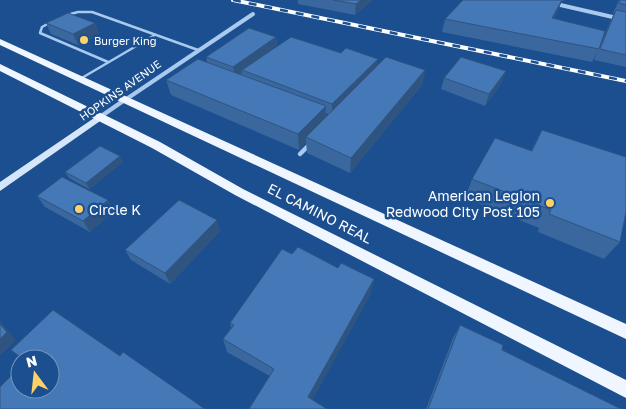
<svg xmlns="http://www.w3.org/2000/svg" width="626" height="409" font-family="'Golos Text',sans-serif">
	<rect width="100%" height="100%" fill="#1b4f8f"/>
	<g fill="none" stroke-linecap="round" stroke-linejoin="round">
		<g stroke="#a9c9ee" stroke-width="2.5">
			<path d="M 67,15 L 78,12 L 92,12 L 198,50"/>
			<path d="M 51,22 L 42,27 L 40,33 L 108,62"/>
			<path d="M 80,79 L 155,35"/>
		</g>
		<g stroke="#a9c9ee" stroke-width="4">
			<path d="M 556,4 L 626,20"/>
			<path d="M 125,100 L 253,14"/>
		</g>
		<g stroke="#a9c9ee" stroke-width="4.5">
			<path d="M 100,117 L 126,99"/>
			<path d="M 300,154 L 310,144"/>
		</g>
		<path fill="#d6e6fa" fill-rule="evenodd" d="M 100,114 L 103,115 L 103,119 L 0,191 L 0,182 Z"/>
		<g fill="#f0f6ff" fill-rule="evenodd">
			<path d="M 0,39 L 626,324 L 626,339 L 0,45 Z"/>
			<path d="M 0,64 L 160,142 L 243,189 L 626,380 L 626,398 L 235,195 L 152,148 L 0,71 Z"/>
		</g>
		<g stroke="#fff" stroke-width="4">
			<path id="rail" d="M 233,0 L 626,81"/>
		</g>
		<use href="#rail" stroke="#1b4f8f" stroke-width="2.5" stroke-dasharray="8" stroke-linecap="butt"/>
	</g>
	<g fill="#3a679d" fill-rule="evenodd">
		<path d="M 298,0 L 372,0 L 355,15 L 298,4 Z"/>
		<path d="M 463,0 L 564,0 L 563,1 L 562,1 L 554,18 L 599,49 L 592,62 L 442,32 L 445,19 Z"/>
		<path d="M 619,0 L 626,0 L 626,67 L 594,60 L 614,13 L 613,13 Z"/>
		<path d="M 46,23 L 95,23 L 99,34 L 78,45 L 51,34 Z"/>
		<path d="M 276,37 L 277,47 L 377,66 L 425,70 L 422,85 L 350,173 L 307,153 L 306,142 L 299,150 L 171,95 L 166,80 L 207,62 L 206,57 ZM 326,113 L 329,115 L 326,118 Z"/>
		<path d="M 444,78 L 502,82 L 485,106 L 441,89 Z"/>
		<path d="M 542,130 L 620,242 L 604,259 L 538,232 L 539,228 L 465,198 L 472,179 L 531,151 Z"/>
		<path d="M 123,162 L 89,189 L 69,178 L 65,172 Z"/>
		<path d="M 37,196 L 108,200 L 114,211 L 90,232 L 45,207 Z"/>
		<path d="M 220,231 L 170,284 L 131,260 L 125,250 Z"/>
		<path d="M 371,293 L 312,400 L 227,352 L 223,339 L 231,328 L 230,323 Z"/>
		<path d="M 460,325 L 502,350 L 621,409 L 426,409 L 453,338 Z"/>
	</g>
	<g fill="#305480">
		<path d="M 361,0 L 372,0 L 355,15 L 356,4 Z"/>
		<path d="M 562,0 L 559,8 L 547,31 L 552,18 Z"/>
		<path d="M 95,23 L 99,34 L 78,45 L 73,34 Z"/>
		<path d="M 276,37 L 277,48 L 242,70 L 242,73 L 235,78 L 233,67 Z"/>
		<path d="M 378,59 L 377,70 L 332,115 L 332,104 Z"/>
		<path d="M 425,70 L 422,85 L 350,173 L 351,158 Z"/>
		<path d="M 506,71 L 502,82 L 485,106 L 489,94 Z"/>
		<path d="M 326,106 L 325,122 L 306,137 L 306,142 L 299,150 L 298,134 Z"/>
		<path d="M 120,156 L 123,162 L 89,189 L 86,183 Z"/>
		<path d="M 108,200 L 114,211 L 90,232 L 83,221 Z"/>
		<path d="M 217,220 L 220,231 L 170,284 L 165,273 Z"/>
		<path d="M 374,279 L 371,293 L 308,408 L 308,397 Z"/>
		<path d="M 0,321 L 16,340 L 0,356 Z"/>
	</g>
	<g fill="#4478b7" stroke="#305480">
		<path d="M 333,0 L 361,0 L 356,4 Z"/>
		<path d="M 463,0 L 562,0 L 552,18 L 605,31 L 599,49 L 445,19 Z"/>
		<path d="M 620,0 L 626,0 L 626,5 L 619,3 Z"/>
		<path d="M 616,10 L 626,12 L 626,55 L 600,49 Z"/>
		<path d="M 68,13 L 95,23 L 73,34 L 46,23 Z"/>
		<path d="M 249,28 L 276,37 L 233,67 L 206,57 Z"/>
		<path d="M 291,37 L 341,53 L 346,48 L 378,59 L 332,104 L 242,70 Z"/>
		<path d="M 386,57 L 425,70 L 351,158 L 306,137 Z"/>
		<path d="M 461,57 L 506,71 L 489,94 L 444,78 Z"/>
		<path d="M 198,59 L 326,106 L 298,134 L 166,80 Z"/>
		<path d="M 542,130 L 626,157 L 626,212 L 620,242 L 549,214 L 551,210 L 472,179 L 495,138 L 532,151 Z"/>
		<path d="M 100,146 L 120,156 L 86,183 L 65,172 Z"/>
		<path d="M 62,177 L 108,200 L 83,221 L 37,196 Z"/>
		<path d="M 179,200 L 217,220 L 165,273 L 125,250 Z"/>
		<path d="M 298,247 L 338,268 L 341,263 L 374,279 L 308,397 L 327,409 L 249,409 L 274,369 L 223,339 L 234,325 L 230,323 L 282,249 L 292,254 Z"/>
		<path d="M 53,310 L 120,356 L 123,352 L 205,409 L 0,409 L 0,387 L 20,367 L 20,389 L 50,389 L 50,359 L 23,359 L 11,350 Z"/>
		<path d="M 0,324 L 7,332 L 0,339 Z"/>
		<path d="M 460,325 L 503,345 L 502,350 L 621,409 L 428,409 Z"/>
	</g>
	<g fill="#ffd166" stroke="#1b4f8f" stroke-width="2">
		<circle cx="84" cy="40" r="5"/>
		<circle cx="550" cy="203" r="5"/>
		<circle cx="79" cy="209" r="5"/>
	</g>
	<g text-anchor="middle" dominant-baseline="central" stroke-width="5" stroke-linejoin="round" paint-order="stroke">
		<g font-size="11" fill="#fff" stroke="#1b4f8f" text-anchor="start">
			<text x="94" y="40">Burger King</text>
		</g>
		<g font-size="11" fill="#fff" stroke="#1b4f8f">
			<text transform="translate(120 90) rotate(-35)">HOPKINS AVENUE</text>
		</g>
		<g font-size="14" fill="#fff" stroke="#1b4f8f" text-anchor="end">
			<text x="540" y="195">American Legion<tspan x="540" dy="16">Redwood City Post 105</tspan></text>
			<text x="89" y="209" text-anchor="start">Circle K</text>
		</g>
		<g font-size="14" fill="#fff" stroke="#1b4f8f">
			<text transform="translate(320 213) rotate(27)">EL CAMINO REAL</text>
		</g>
	</g>
	<g transform="translate(35 374) rotate(345)"><circle r="24" fill="#1b4f8f" stroke="#7695bc"/>
	<path d="M0-4L9 19L0 12L-9 19Z" fill="#ffd166"/>
	<text y="-8" font-size="14" font-weight="bold" text-anchor="middle" fill="#ffffff">N</text>
	</g>
</svg>
